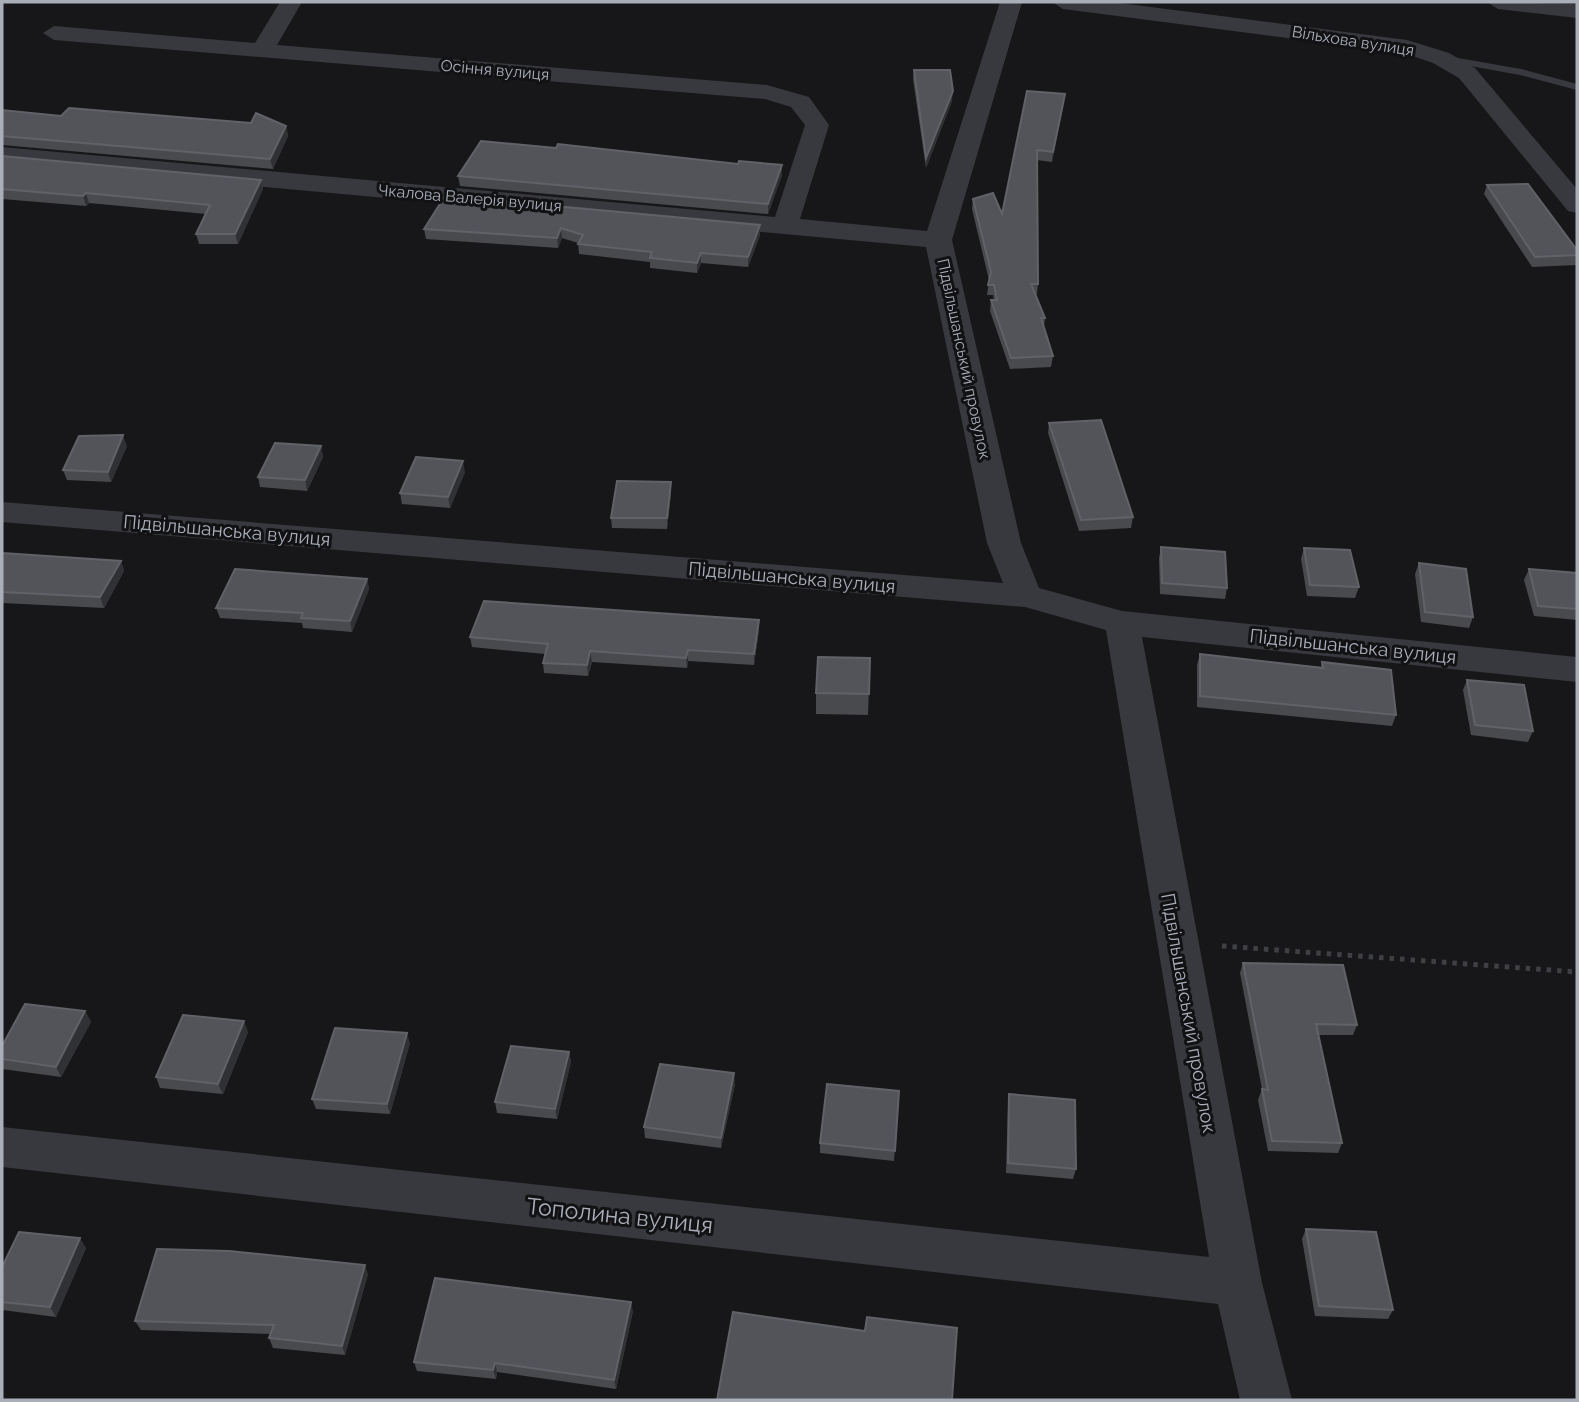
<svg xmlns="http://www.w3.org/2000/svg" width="1579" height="1402" font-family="Raleway,sans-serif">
	<rect width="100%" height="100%" fill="#171719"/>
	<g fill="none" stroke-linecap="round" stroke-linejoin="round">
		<path stroke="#3e4045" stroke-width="5" stroke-dasharray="4.5 6" stroke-linecap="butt" d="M 1222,946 L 1577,972"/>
		<path fill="#38393e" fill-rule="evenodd" d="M 1441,55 L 1521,69 L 1577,84 L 1577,90 L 1520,75 L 1437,60 L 1435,58 Z"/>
		<g fill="#38393e" fill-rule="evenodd">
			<path d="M 280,2 L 302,2 L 277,45 L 767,85 L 809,97 L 829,125 L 800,219 L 927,231 L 1000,2 L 1022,2 L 952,240 L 1021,543 L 1039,588 L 1122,611 L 1577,657 L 1577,682 L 1142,637 L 1262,1283 L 1292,1400 L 1240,1400 L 1218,1304 L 2,1167 L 2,1127 L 1209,1257 L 1106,630 L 1025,607 L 2,522 L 2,502 L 1003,583 L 987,543 L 926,247 L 2,163 L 2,147 L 775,217 L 805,125 L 791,107 L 765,99 L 54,40 L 43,33 L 54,26 L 255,43 Z"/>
			<path d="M 1052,2 L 1112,2 L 1407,40 L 1449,53 L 1475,68 L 1577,189 L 1577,213 L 1568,211 L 1459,78 L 1433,63 L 1404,53 L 1063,9 Z"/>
			<path d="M 1487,2 L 1577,4 L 1577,18 L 1498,9 Z"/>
		</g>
	</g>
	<g fill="#484a4e">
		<path d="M 914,70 L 952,101 L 926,168 L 913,79 Z"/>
		<path d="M 1065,94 L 1052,162 L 1037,160 L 1038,284 L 1037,294 L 1035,294 L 1045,318 L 1044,327 L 1053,356 L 1051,367 L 1010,369 L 990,311 L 991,300 L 994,300 L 993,295 L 987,295 L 989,280 L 972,209 L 973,199 L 1002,214 Z"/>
		<path d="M 2,110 L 61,116 L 286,126 L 288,136 L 273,169 L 2,145 Z"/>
		<path d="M 2,156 L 261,180 L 263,189 L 238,244 L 199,244 L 196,234 L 206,214 L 89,203 L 86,206 L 2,199 Z"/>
		<path d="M 782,175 L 768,214 L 460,186 L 458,176 Z"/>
		<path d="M 1487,185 L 1577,250 L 1577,265 L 1532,267 L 1484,194 Z"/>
		<path d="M 445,196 L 760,235 L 748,267 L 701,263 L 697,273 L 650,268 L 650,262 L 579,254 L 578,243 L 562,238 L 558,248 L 426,239 L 424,229 Z"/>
		<path d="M 1049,423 L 1133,517 L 1131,528 L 1079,531 L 1048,433 Z"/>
		<path d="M 127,446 L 111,482 L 67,480 L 63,470 Z"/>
		<path d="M 321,446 L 323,457 L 307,491 L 260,487 L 258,477 Z"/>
		<path d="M 465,472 L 450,508 L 402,504 L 400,493 Z"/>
		<path d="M 671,482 L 671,493 L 667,529 L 612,528 L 611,518 Z"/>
		<path d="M 1161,547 L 1227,588 L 1225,599 L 1160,594 L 1159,558 Z"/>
		<path d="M 1304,548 L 1359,587 L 1355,598 L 1307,596 L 1301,559 Z"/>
		<path d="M 2,553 L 121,561 L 124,571 L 104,608 L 2,603 Z"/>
		<path d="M 1419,563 L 1473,617 L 1469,628 L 1421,622 L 1415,574 Z"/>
		<path d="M 1529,569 L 1577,573 L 1577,620 L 1534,616 L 1524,580 Z"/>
		<path d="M 367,579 L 369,589 L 352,632 L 303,628 L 302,623 L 220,618 L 216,608 Z"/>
		<path d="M 759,630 L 754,665 L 688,661 L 687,668 L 592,662 L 588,676 L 544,673 L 543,663 L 545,654 L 472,647 L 470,637 Z"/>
		<path d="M 1200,654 L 1321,667 L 1322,662 L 1396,715 L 1392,726 L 1197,707 L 1197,665 Z"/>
		<path d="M 870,658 L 868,715 L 816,714 L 816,693 Z"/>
		<path d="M 1467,680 L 1533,731 L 1528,742 L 1471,735 L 1463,690 Z"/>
		<path d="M 1243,963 L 1357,1025 L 1353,1035 L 1319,1035 L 1342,1143 L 1338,1153 L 1268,1151 L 1258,1100 L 1262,1089 L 1240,973 Z"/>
		<path d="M 85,1011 L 91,1022 L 61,1077 L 2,1069 L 2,1046 Z"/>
		<path d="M 248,1032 L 223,1094 L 160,1088 L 156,1077 Z"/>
		<path d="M 410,1043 L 390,1114 L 316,1109 L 312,1099 Z"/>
		<path d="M 569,1052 L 571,1062 L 557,1119 L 497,1113 L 495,1102 Z"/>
		<path d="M 735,1084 L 721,1148 L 645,1138 L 644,1127 Z"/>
		<path d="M 899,1091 L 894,1161 L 820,1153 L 820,1143 Z"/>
		<path d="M 1009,1094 L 1076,1169 L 1073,1179 L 1006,1173 L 1008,1104 Z"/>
		<path d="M 1306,1229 L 1393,1310 L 1388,1319 L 1315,1316 L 1302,1239 Z"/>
		<path d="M 86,1248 L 56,1317 L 2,1310 L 2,1267 Z"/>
		<path d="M 368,1274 L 345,1355 L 273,1348 L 269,1338 L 271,1334 L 141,1330 L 135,1321 Z"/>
		<path d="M 633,1311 L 616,1389 L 497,1372 L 496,1379 L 417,1371 L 414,1362 Z"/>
	</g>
	<g fill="#303134">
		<path d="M 953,91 L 952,101 L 926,168 L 926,158 Z"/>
		<path d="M 1065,94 L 1064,104 L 1052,162 L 1053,152 Z"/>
		<path d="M 286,126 L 288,136 L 273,169 L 270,159 Z"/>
		<path d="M 782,165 L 782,175 L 768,214 L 768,204 Z"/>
		<path d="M 261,180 L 263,189 L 238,244 L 235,234 Z"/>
		<path d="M 86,193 L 89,203 L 86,206 L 83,196 Z"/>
		<path d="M 760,225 L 760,235 L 748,267 L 748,257 Z"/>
		<path d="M 561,228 L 562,238 L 558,248 L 557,238 Z"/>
		<path d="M 701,253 L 701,263 L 697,273 L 697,263 Z"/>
		<path d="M 123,435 L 127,446 L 111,482 L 108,472 Z"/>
		<path d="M 321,446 L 323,457 L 307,491 L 305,480 Z"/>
		<path d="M 463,461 L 465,472 L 450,508 L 448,497 Z"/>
		<path d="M 671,482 L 671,493 L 667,529 L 667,518 Z"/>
		<path d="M 121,561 L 124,571 L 104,608 L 100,597 Z"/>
		<path d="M 367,579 L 369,589 L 352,632 L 350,621 Z"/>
		<path d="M 759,620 L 759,630 L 754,665 L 754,654 Z"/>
		<path d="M 688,650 L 688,661 L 687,668 L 686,658 Z"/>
		<path d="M 590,651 L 592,662 L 588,676 L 587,665 Z"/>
		<path d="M 85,1011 L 91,1022 L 61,1077 L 56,1067 Z"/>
		<path d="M 244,1021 L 248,1032 L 223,1094 L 218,1084 Z"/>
		<path d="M 407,1033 L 410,1043 L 390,1114 L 387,1104 Z"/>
		<path d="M 569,1052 L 571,1062 L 557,1119 L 555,1109 Z"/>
		<path d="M 734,1073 L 735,1084 L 721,1148 L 721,1138 Z"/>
		<path d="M 80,1238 L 86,1248 L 56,1317 L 50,1307 Z"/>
		<path d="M 365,1265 L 368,1274 L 345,1355 L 342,1346 Z"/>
		<path d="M 631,1302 L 633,1311 L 616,1389 L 614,1380 Z"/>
		<path d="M 495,1363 L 497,1372 L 496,1379 L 493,1370 Z"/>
	</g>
	<g fill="#53545a" stroke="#606268" stroke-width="2">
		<path d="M 914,70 L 950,70 L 953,91 L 926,158 Z"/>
		<path d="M 1027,91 L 1065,94 L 1053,152 L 1037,150 L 1038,284 L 1031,284 L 1045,318 L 1041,318 L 1053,356 L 1011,358 L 991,300 L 997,300 L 994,285 L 988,285 L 991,272 L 973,199 L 993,193 L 1002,214 Z"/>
		<path d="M 69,108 L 251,123 L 256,113 L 286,126 L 270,159 L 2,136 L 2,110 L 61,116 Z"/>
		<path d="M 481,141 L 556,148 L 558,144 L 738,164 L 739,161 L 782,165 L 768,204 L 458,176 Z"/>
		<path d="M 2,156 L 261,180 L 235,234 L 196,234 L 210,205 L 86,193 L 83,196 L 2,189 Z"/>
		<path d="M 1528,184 L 1577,250 L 1577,255 L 1535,257 L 1487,185 Z"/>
		<path d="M 445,196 L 760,225 L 748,257 L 701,253 L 697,263 L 650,258 L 652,252 L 578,244 L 583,235 L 561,228 L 557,238 L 424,229 Z"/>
		<path d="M 1101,420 L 1133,517 L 1081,520 L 1049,423 Z"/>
		<path d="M 123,435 L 108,472 L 63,470 L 79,436 Z"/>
		<path d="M 275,443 L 321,446 L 305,480 L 258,477 Z"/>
		<path d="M 416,457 L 463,461 L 448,497 L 400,493 Z"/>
		<path d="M 617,481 L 671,482 L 667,518 L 611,518 Z"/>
		<path d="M 1161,547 L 1225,552 L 1227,588 L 1162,583 Z"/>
		<path d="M 1304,548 L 1350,550 L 1359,587 L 1310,585 Z"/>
		<path d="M 2,553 L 121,561 L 100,597 L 2,592 Z"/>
		<path d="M 1419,563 L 1466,569 L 1473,617 L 1425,612 Z"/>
		<path d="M 235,569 L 367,579 L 350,621 L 301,618 L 303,613 L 216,608 Z"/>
		<path d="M 1529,569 L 1577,573 L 1577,609 L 1538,606 Z"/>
		<path d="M 484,601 L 759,620 L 754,654 L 688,650 L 686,658 L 590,651 L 587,665 L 543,663 L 548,644 L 470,637 Z"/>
		<path d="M 1200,654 L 1323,668 L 1322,662 L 1391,670 L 1396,715 L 1200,696 Z"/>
		<path d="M 818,657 L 870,658 L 869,694 L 816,693 Z"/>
		<path d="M 1467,680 L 1524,685 L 1533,731 L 1475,725 Z"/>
		<path d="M 1243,963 L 1343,965 L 1357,1025 L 1316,1024 L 1342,1143 L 1272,1141 L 1262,1089 L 1268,1090 Z"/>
		<path d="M 25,1004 L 85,1011 L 56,1067 L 2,1059 L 2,1046 Z"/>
		<path d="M 183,1015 L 244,1021 L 218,1084 L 156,1077 Z"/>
		<path d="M 335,1028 L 407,1033 L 387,1104 L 312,1099 Z"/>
		<path d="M 511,1046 L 569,1052 L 555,1109 L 495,1102 Z"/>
		<path d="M 660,1064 L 734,1073 L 721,1138 L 644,1127 Z"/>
		<path d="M 827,1084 L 899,1091 L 895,1151 L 820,1143 Z"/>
		<path d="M 1009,1094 L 1075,1100 L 1076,1169 L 1008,1163 Z"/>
		<path d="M 1306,1229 L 1376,1232 L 1393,1310 L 1319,1306 Z"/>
		<path d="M 19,1232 L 80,1238 L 50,1307 L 2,1302 L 2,1267 Z"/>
		<path d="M 157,1249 L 229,1251 L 365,1265 L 342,1346 L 269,1338 L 274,1325 L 135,1321 Z"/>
		<path d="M 435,1278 L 631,1302 L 614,1380 L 495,1363 L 493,1370 L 414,1362 Z"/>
		<path d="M 733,1312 L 865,1331 L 867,1317 L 957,1328 L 952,1400 L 717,1400 Z"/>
	</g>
	<g text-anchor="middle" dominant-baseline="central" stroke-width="6" stroke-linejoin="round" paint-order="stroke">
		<g font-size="16" fill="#a9aeb9" stroke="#121214">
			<text transform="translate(1353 41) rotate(9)">Вільхова вулиця</text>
			<text transform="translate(495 70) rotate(5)">Осіння вулиця</text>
			<text transform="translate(470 198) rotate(5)">Чкалова Валерія вулиця</text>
			<text transform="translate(964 359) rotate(78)">Підвільшанський провулок</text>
		</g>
		<g font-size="19" fill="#a9aeb9" stroke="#121214">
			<text transform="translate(227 530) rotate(5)">Підвільшанська вулиця</text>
			<text transform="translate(792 577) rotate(5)">Підвільшанська вулиця</text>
			<text transform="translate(1353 646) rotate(6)">Підвільшанська вулиця</text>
			<text transform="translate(1189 1013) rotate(80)">Підвільшанський провулок</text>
		</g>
		<g font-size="23" fill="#a9aeb9" stroke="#121214">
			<text transform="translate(620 1215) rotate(6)">Тополина вулиця</text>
		</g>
	</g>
	<rect width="1579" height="1402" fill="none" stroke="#a9aeb9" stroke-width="7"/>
</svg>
